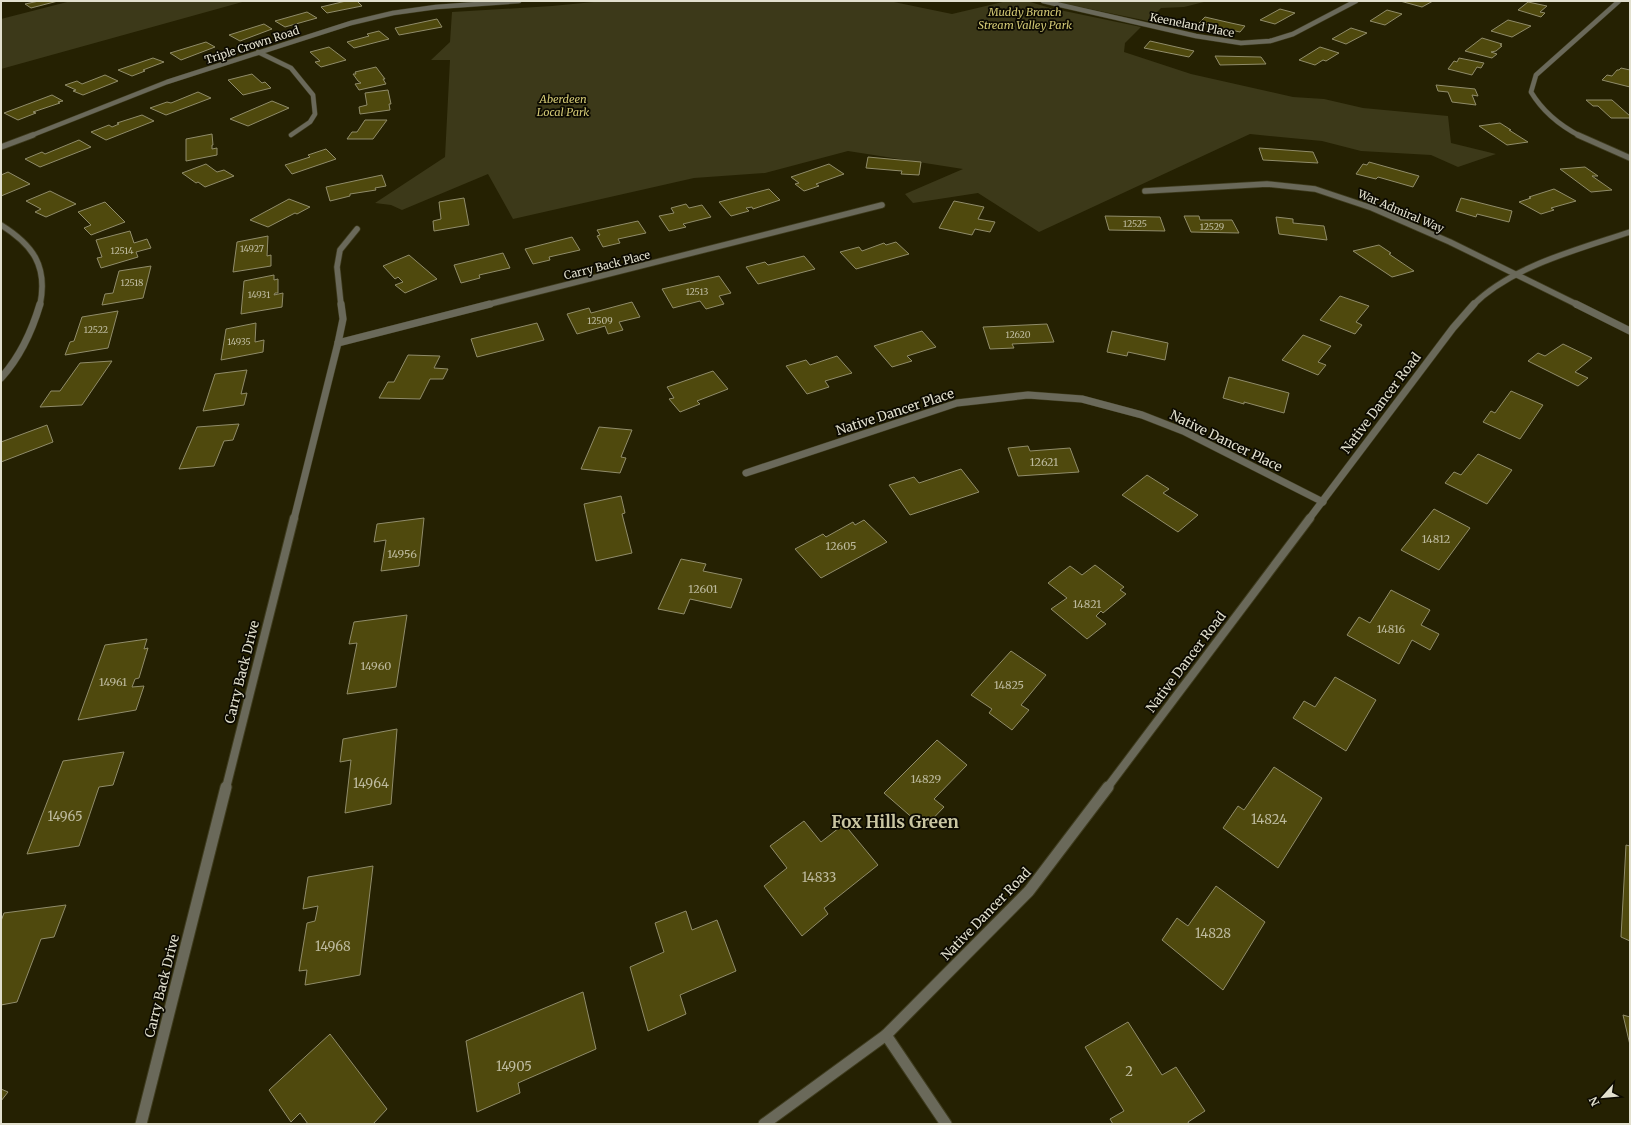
<svg xmlns="http://www.w3.org/2000/svg" width="1631" height="1125" viewBox="0 0 1631 1125" font-family="Merriweather,serif">
<rect width="100%" height="100%" fill="#252102"/>
<g fill="#3c3919">
<polygon points="71,1 246,1 1,69 1,19"/>
<polygon points="604,1 889,1 952,14 1007,1 1027,1 1050,8 1141,27 1125,43 1124,52 1191,74 1293,97 1324,99 1363,108 1448,116 1451,143 1496,154 1458,167 1431,155 1361,151 1322,141 1250,134 1039,232 978,193 913,203 905,194 963,169 848,151 765,173 694,178 513,219 488,174 402,210 391,205 375,203 445,157 450,60 431,60 450,42 452,12 552,6"/>
<polygon points="1051,1 1208,1 1184,7 1161,8 1148,21"/>
</g>
<g fill="#4f490d" stroke="#908c6a">
<polygon points="39,1 58,1 31,8 25,4"/>
<polygon points="346,1 357,1 362,6 327,13 321,7"/>
<polygon points="1400,1 1433,1 1422,7"/>
<polygon points="1528,2 1547,6 1540,12 1545,13 1541,17 1518,10"/>
<polygon points="1280,9 1295,13 1275,24 1260,20"/>
<polygon points="1387,10 1402,14 1385,25 1370,21"/>
<polygon points="307,12 317,18 285,27 275,21"/>
<polygon points="1205,17 1231,23 1245,26 1240,32 1199,23"/>
<polygon points="437,19 442,27 399,35 395,28"/>
<polygon points="1508,20 1531,26 1512,37 1491,31"/>
<polygon points="264,24 272,29 240,41 229,35"/>
<polygon points="1351,28 1367,33 1346,44 1332,39"/>
<polygon points="379,31 389,39 354,48 347,42 369,36 367,34"/>
<polygon points="1482,38 1502,44 1500,45 1502,46 1496,51 1491,52 1497,54 1492,58 1465,51"/>
<polygon points="1150,41 1194,51 1189,57 1144,48"/>
<polygon points="206,42 215,47 181,60 170,53"/>
<polygon points="329,47 346,60 321,67 315,62 320,61 310,52"/>
<polygon points="1320,47 1339,53 1326,61 1323,60 1315,65 1299,60"/>
<polygon points="1215,56 1261,57 1266,64 1220,65"/>
<polygon points="153,58 164,62 143,70 145,71 132,76 118,70"/>
<polygon points="1459,58 1484,63 1481,68 1477,67 1472,75 1448,69 1454,61 1457,62"/>
<polygon points="376,67 385,79 383,79 386,84 359,90 355,84 361,83 358,81 353,74 356,74 355,72"/>
<polygon points="1621,68 1630,70 1630,87 1602,80 1607,75 1612,76 1617,70 1619,70"/>
<polygon points="252,74 262,83 265,82 271,88 243,95 228,80"/>
<polygon points="105,75 118,81 83,95 73,91 76,90 65,85 77,81 82,84"/>
<polygon points="1436,85 1475,89 1478,96 1472,95 1476,105 1452,102 1448,92 1438,91"/>
<polygon points="388,90 391,104 389,104 390,110 360,114 359,107 367,105 365,93"/>
<polygon points="198,92 211,98 166,115 150,108 167,102 171,103"/>
<polygon points="52,95 63,101 58,102 60,103 33,112 36,113 18,120 4,113"/>
<polygon points="1586,100 1612,100 1630,116 1630,118 1611,118 1598,106 1593,106"/>
<polygon points="272,101 289,108 248,126 230,119"/>
<polygon points="142,115 154,121 106,140 91,132 109,125 112,127 119,124 117,123"/>
<polygon points="365,120 387,120 373,139 347,139 352,132 357,132"/>
<polygon points="1500,123 1511,130 1509,130 1528,142 1507,145 1479,126"/>
<polygon points="212,134 213,145 212,145 212,149 217,148 217,155 186,161 186,139"/>
<polygon points="79,140 91,147 40,167 25,159 42,152 45,154"/>
<polygon points="1259,148 1313,152 1318,163 1263,160"/>
<polygon points="326,149 336,159 292,174 285,165 310,157 308,155"/>
<polygon points="868,157 921,162 919,175 901,174 902,171 866,168"/>
<polygon points="1369,162 1419,176 1413,187 1378,177 1376,179 1356,174 1363,164 1367,165"/>
<polygon points="206,164 217,172 224,170 234,176 205,187 198,182 196,183 182,173"/>
<polygon points="829,164 844,174 816,184 819,186 804,191 795,184 799,183 791,177"/>
<polygon points="1585,167 1598,176 1592,176 1612,190 1591,192 1560,169"/>
<polygon points="8,172 30,184 1,196 1,175"/>
<polygon points="382,175 386,186 375,188 376,190 350,194 350,196 330,201 326,187"/>
<polygon points="769,189 780,200 753,209 752,207 746,208 749,211 731,216 719,202"/>
<polygon points="1554,189 1576,201 1551,208 1554,210 1541,214 1519,202 1531,198 1529,197"/>
<polygon points="50,191 76,204 46,217 35,212 41,209 26,201"/>
<polygon points="464,198 469,225 434,231 433,221 441,219 439,202"/>
<polygon points="1461,198 1512,211 1509,222 1477,214 1476,217 1456,211"/>
<polygon points="289,199 310,207 297,214 295,213 268,227 250,220"/>
<polygon points="954,201 984,207 978,219 995,222 990,232 975,229 972,235 939,228"/>
<polygon points="105,202 125,222 91,235 84,228 91,225 78,212"/>
<polygon points="686,204 689,208 702,205 711,217 683,224 686,227 669,231 659,216 674,213 671,208"/>
<polygon points="1105,216 1160,217 1165,231 1109,230"/>
<polygon points="1184,216 1199,216 1200,220 1232,220 1239,233 1191,232"/>
<polygon points="1276,217 1293,219 1293,223 1324,226 1327,240 1279,234"/>
<polygon points="638,221 646,233 618,239 620,243 603,247 597,236 600,235 597,230"/>
<polygon points="130,231 134,243 147,239 151,248 136,252 138,257 101,268 97,258 102,257 96,240"/>
<polygon points="268,236 267,256 271,255 271,266 233,272 237,242"/>
<polygon points="572,237 580,250 549,257 550,260 533,264 525,249"/>
<polygon points="896,242 909,254 856,269 840,252 859,247 862,251 884,243 886,245"/>
<polygon points="1379,245 1391,253 1389,254 1414,271 1392,277 1353,251"/>
<polygon points="503,253 510,268 479,275 480,278 461,283 454,265"/>
<polygon points="409,255 437,279 405,293 395,285 403,282 398,277 395,279 383,266"/>
<polygon points="804,256 815,269 758,284 746,267 765,262 768,265"/>
<polygon points="151,266 143,298 102,305 105,294 113,293 119,271"/>
<polygon points="274,275 274,280 278,279 278,293 275,293 274,295 283,293 282,307 241,314 244,281"/>
<polygon points="719,276 731,293 719,296 724,304 706,309 700,301 673,308 662,289"/>
<polygon points="1340,296 1369,306 1356,322 1362,325 1355,334 1320,320"/>
<polygon points="632,302 640,317 619,322 623,330 608,334 605,326 577,334 567,314 589,308 591,313"/>
<polygon points="118,311 108,348 65,355 70,342 74,341 82,317"/>
<polygon points="256,323 255,342 264,340 263,352 221,360 226,329"/>
<polygon points="537,323 544,340 477,357 471,339"/>
<polygon points="1047,324 1054,342 1012,344 1014,348 990,349 983,327"/>
<polygon points="922,331 936,347 907,356 912,361 892,367 874,346"/>
<polygon points="1112,331 1168,343 1165,360 1128,352 1127,356 1107,352"/>
<polygon points="1303,335 1331,346 1318,362 1326,365 1318,375 1282,360"/>
<polygon points="1563,344 1592,358 1575,372 1588,378 1578,386 1528,361 1538,353 1545,356"/>
<polygon points="408,355 440,356 434,368 448,369 443,379 430,379 420,399 379,398 388,382 394,382"/>
<polygon points="837,356 852,373 825,381 829,387 807,394 786,366 806,360 810,365"/>
<polygon points="112,361 82,405 40,407 51,391 60,391 80,363"/>
<polygon points="247,370 241,394 247,393 244,405 203,411 215,374"/>
<polygon points="713,371 728,389 697,401 700,404 680,412 669,399 674,398 667,387"/>
<polygon points="1229,377 1289,393 1284,413 1244,402 1244,404 1223,398"/>
<polygon points="1511,391 1543,405 1520,439 1483,422 1491,411 1495,413"/>
<polygon points="239,424 233,440 224,441 214,466 179,469 197,427"/>
<polygon points="47,425 53,442 1,462 1,442"/>
<polygon points="599,427 632,430 621,457 626,458 620,473 581,469"/>
<polygon points="1028,446 1030,451 1070,448 1079,472 1018,476 1008,448"/>
<polygon points="1478,454 1512,470 1487,504 1445,483 1454,472 1461,475"/>
<polygon points="961,469 979,492 910,515 889,485 914,477 919,483"/>
<polygon points="1147,475 1169,489 1163,493 1198,515 1178,532 1122,495"/>
<polygon points="621,496 625,513 622,514 632,553 596,561 584,504"/>
<polygon points="1434,509 1470,528 1439,570 1401,550"/>
<polygon points="424,518 419,566 381,571 386,540 374,542 377,524"/>
<polygon points="864,520 887,542 821,578 795,549 823,534 826,537 853,522 855,525"/>
<polygon points="681,559 706,564 703,571 742,579 731,608 690,599 684,614 658,609"/>
<polygon points="1095,565 1124,587 1120,590 1126,594 1103,613 1101,611 1096,616 1106,624 1087,639 1051,609 1067,598 1048,583 1070,566 1082,575"/>
<polygon points="1391,590 1430,610 1421,625 1439,634 1430,650 1412,640 1399,664 1347,635 1359,617 1370,623"/>
<polygon points="407,615 396,687 347,694 357,643 349,644 354,622"/>
<polygon points="147,639 144,649 148,648 139,678 135,679 132,687 144,686 136,710 78,720 105,645"/>
<polygon points="1011,651 1046,675 1021,705 1029,710 1012,730 989,713 992,709 971,695"/>
<polygon points="1335,677 1376,700 1346,751 1293,718 1304,701 1315,707"/>
<polygon points="397,729 391,804 345,813 351,760 340,762 343,739"/>
<polygon points="937,740 967,765 934,799 944,807 924,828 884,793"/>
<polygon points="124,752 113,785 99,787 79,846 27,854 63,761"/>
<polygon points="1274,767 1322,798 1278,868 1223,828 1238,806 1244,810"/>
<polygon points="804,821 821,842 844,824 878,865 824,908 828,914 802,936 764,886 787,868 770,846"/>
<polygon points="1626,845 1630,846 1630,941 1621,937"/>
<polygon points="373,866 360,975 305,985 307,970 299,971 307,923 315,921 318,906 303,909 308,877"/>
<polygon points="1216,886 1265,922 1223,990 1162,940 1177,918 1188,926"/>
<polygon points="66,905 54,937 41,939 17,1002 1,1005 1,921 4,913"/>
<polygon points="686,911 692,930 717,920 736,971 680,995 686,1014 648,1031 630,967 664,952 655,923"/>
<polygon points="583,992 596,1049 518,1083 520,1093 477,1112 466,1041"/>
<polygon points="1623,1015 1630,1017 1630,1045"/>
<polygon points="1128,1022 1162,1075 1176,1067 1205,1111 1188,1122 1189,1124 1113,1124 1110,1119 1124,1111 1085,1047"/>
<polygon points="330,1034 387,1109 373,1124 308,1124 300,1113 291,1122 269,1090"/>
<polygon points="1,1089 8,1092 1,1101"/>
</g>
<g fill="none" stroke-linecap="round" stroke-linejoin="round">
<g stroke="#3f3c1f" stroke-width="5.5">
<g id="street-far4">
<polyline points="1043,1 1196,36 1241,43 1270,41 1293,34 1356,1"/>
<polyline points="258,52 291,68 313,95 315,114 310,122 291,135"/>
<polyline points="30,136 167,82 351,23 393,13 436,7 519,1"/>
<path d="M1580,136C1559,125 1543,112 1531,92L1536,75L1619,1"/>
</g>
</g>
<g stroke="#3f3c1f" stroke-width="7">
<g id="street-far3">
<polyline points="1578,135 1630,158"/>
<polyline points="1,147 33,135"/>
<polyline points="1145,191 1267,184 1315,189 1372,208 1450,242 1578,305"/>
<path d="M1,225C33,245 48,266 40,305"/>
<polyline points="341,305 337,267 340,250 357,229"/>
<polyline points="486,305 882,205"/>
<path d="M1473,305C1512,266 1579,249 1630,232"/>
</g>
</g>
<g stroke="#3f3c1f" stroke-width="8">
<g id="street-far2">
<polyline points="1576,304 1630,331"/>
<polyline points="338,343 490,304"/>
<path d="M1,378C20,357 32,331 40,304"/>
<polyline points="746,473 957,403 1028,395 1082,399 1142,415 1183,431 1323,502"/>
<polyline points="294,519 338,343 343,319 341,304"/>
<polyline points="1309,519 1453,328 1474,304"/>
</g>
</g>
<g stroke="#3f3c1f" stroke-width="10">
<g id="street-far1">
<polyline points="226,788 294,518"/>
<polyline points="1107,788 1310,518"/>
</g>
</g>
<g stroke="#3f3c1f" stroke-width="13">
<g id="street">
<polyline points="886,1035 946,1124"/>
<polyline points="141,1124 226,787"/>
<polyline points="764,1124 886,1035 1029,891 1108,787"/>
</g>
</g>
<use href="#street-far4" stroke="#6a695a" stroke-width="4.5"/>
<use href="#street-far3" stroke="#6a695a" stroke-width="5.5"/>
<use href="#street-far2" stroke="#6a695a" stroke-width="7"/>
<use href="#street-far1" stroke="#6a695a" stroke-width="8"/>
<use href="#street" stroke="#6a695a" stroke-width="11"/>
</g>
<g text-anchor="middle" dominant-baseline="central" stroke-width="3.5" stroke-linejoin="round" paint-order="stroke">
<g font-size="9" fill="#bdba9e">
<text x="1135" y="223">12525</text>
<text x="1212" y="226">12529</text>
<text x="252" y="248">14927</text>
<text x="122" y="250">12514</text>
<text x="132" y="282">12518</text>
<text x="697" y="291">12513</text>
<text x="259" y="294">14931</text>
<text x="600" y="320">12509</text>
<text x="96" y="329">12522</text>
<text x="1018" y="334">12620</text>
<text x="239" y="341">14935</text>
</g>
<g font-size="11" font-style="italic" fill="#d3c975" stroke="#0c0a01">
<text x="1025" y="12">Muddy Branch<tspan x="1025" dy="13">Stream Valley Park</tspan></text>
<text x="563" y="99">Aberdeen<tspan x="563" dy="13">Local Park</tspan></text>
</g>
<g font-size="11" fill="#e2e0ce" stroke="#0c0a01">
<text transform="translate(1192 25) rotate(11)">Keeneland Place</text>
<text transform="translate(252 45) rotate(-18)">Triple Crown Road</text>
<text transform="translate(1401 211) rotate(23)">War Admiral Way</text>
<text transform="translate(607 265) rotate(-14)">Carry Back Place</text>
</g>
<g font-size="11" fill="#bdba9e">
<text x="1044" y="462">12621</text>
<text x="1436" y="539">14812</text>
<text x="841" y="546">12605</text>
<text x="402" y="554">14956</text>
<text x="703" y="589">12601</text>
<text x="1087" y="604">14821</text>
<text x="1391" y="629">14816</text>
<text x="376" y="666">14960</text>
<text x="113" y="682">14961</text>
<text x="1009" y="685">14825</text>
<text x="926" y="779">14829</text>
</g>
<g font-size="13" fill="#e2e0ce" stroke="#0c0a01">
<text transform="translate(1381 403) rotate(-53)">Native Dancer Road</text>
<text transform="translate(895 412) rotate(-18)">Native Dancer Place</text>
<text transform="translate(1226 441) rotate(26)">Native Dancer Place</text>
<text transform="translate(1186 662) rotate(-53)">Native Dancer Road</text>
<text transform="translate(242 672) rotate(-76)">Carry Back Drive</text>
<text transform="translate(986 914) rotate(-46)">Native Dancer Road</text>
<text transform="translate(162 986) rotate(-76)">Carry Back Drive</text>
</g>
<g font-size="13" fill="#bdba9e">
<text x="371" y="783">14964</text>
<text x="65" y="816">14965</text>
<text x="1269" y="819">14824</text>
<text x="819" y="877">14833</text>
<text x="1213" y="933">14828</text>
<text x="333" y="946">14968</text>
<text x="514" y="1066">14905</text>
<text x="1129" y="1071">2</text>
</g>
<g font-size="17" font-weight="bold" fill="#c9c5a1" stroke="#0c0a01">
<text x="895" y="822">Fox Hills Green</text>
</g>
</g>
<rect width="1631" height="1125" fill="none" stroke="#e2e0ce" stroke-width="4"/>
<g transform="translate(1603 1097) rotate(243)" stroke="#0c0a01" stroke-width="3" paint-order="stroke">
<path d="M0-3L7 15L0 10L-7 15Z" fill="#e2e0ce"/>
<text y="-6" font-size="11" font-weight="bold" text-anchor="middle" fill="#e2e0ce">N</text>
</g>
</svg>
